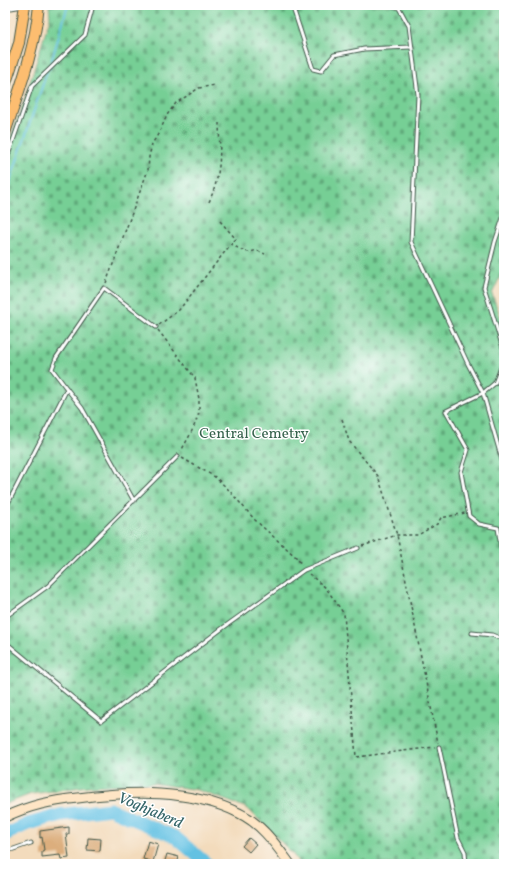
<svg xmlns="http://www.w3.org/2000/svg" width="509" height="869" viewBox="0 0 509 869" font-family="Vollkorn,serif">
<defs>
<pattern id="cemetery-stones" width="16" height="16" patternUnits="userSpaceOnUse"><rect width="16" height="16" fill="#76cf95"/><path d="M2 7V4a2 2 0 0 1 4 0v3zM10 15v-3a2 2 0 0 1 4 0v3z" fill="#60a97a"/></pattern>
</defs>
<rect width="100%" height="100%" fill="#fff"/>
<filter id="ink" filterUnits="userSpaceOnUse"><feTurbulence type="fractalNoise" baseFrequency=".025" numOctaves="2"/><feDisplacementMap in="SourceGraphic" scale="8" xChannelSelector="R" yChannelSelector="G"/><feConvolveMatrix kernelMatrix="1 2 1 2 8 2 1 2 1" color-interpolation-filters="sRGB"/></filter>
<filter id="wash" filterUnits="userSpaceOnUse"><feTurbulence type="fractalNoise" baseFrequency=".012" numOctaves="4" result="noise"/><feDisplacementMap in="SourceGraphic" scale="16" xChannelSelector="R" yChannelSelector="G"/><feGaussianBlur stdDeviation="0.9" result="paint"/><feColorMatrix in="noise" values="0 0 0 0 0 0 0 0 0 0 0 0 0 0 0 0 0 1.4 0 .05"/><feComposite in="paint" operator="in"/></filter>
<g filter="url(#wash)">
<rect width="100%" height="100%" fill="#f3dbbc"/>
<polygon fill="url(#cemetery-stones)" stroke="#4a8664" points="49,5 504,5 504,268 492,294 504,327 504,864 300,864 292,853 247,808 198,790 153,783 88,786 31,794 5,804 5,153 23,105 50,18"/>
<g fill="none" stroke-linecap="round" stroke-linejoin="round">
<g stroke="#64c1e2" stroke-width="2">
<polyline points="49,69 68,5"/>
<polyline points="5,196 47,72"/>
</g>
<polyline stroke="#64c1e2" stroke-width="13" points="5,835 28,824 60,815 110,809 175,837 207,864"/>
</g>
<g id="blocks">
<g fill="#dcae7d">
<polygon points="69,827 69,834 66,834 69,858 61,859 60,855 42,857 42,851 44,850 42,837 40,838 40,831"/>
<polygon points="88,838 101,839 100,851 87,850"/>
<polygon points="249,838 256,844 249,852 242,846"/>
<polygon points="148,841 158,844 153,862 143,859"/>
<polygon points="167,854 179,857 177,864 164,864"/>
</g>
</g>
</g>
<g filter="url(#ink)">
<use href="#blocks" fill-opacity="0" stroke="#3f5548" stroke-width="1"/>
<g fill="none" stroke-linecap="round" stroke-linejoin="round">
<g stroke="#3f5548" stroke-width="5">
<g id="service">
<polyline points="292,5 313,69 321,71 334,55 364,49 411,47"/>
<polyline points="390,5 399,8 409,26 418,95 411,242 468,364 483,393 504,467"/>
<polyline points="5,9 23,6"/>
<polyline points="5,164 32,86 85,35 93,5"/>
<polyline points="504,215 495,242 484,287 504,351"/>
<polyline points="504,360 495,383 483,393 446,411 468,450 461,472 469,516 479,524 498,528 501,547 504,560"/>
<polyline points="67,389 82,408 134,501"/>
<polyline points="5,509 67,389 52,369 56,358 104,288 156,327"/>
<polyline points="5,617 48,586 178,456"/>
<polyline points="472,633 492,635 504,640"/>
<polyline points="5,642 101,721 220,630 304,570 358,548"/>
<polyline points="439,747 458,838 465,852 466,864"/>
<polyline points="5,852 31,843"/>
</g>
</g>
<g stroke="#3f5548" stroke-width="11">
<path id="secondary" d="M5,817C30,805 51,801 78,798C131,791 190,789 239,813C262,824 276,845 290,864"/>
</g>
<g stroke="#3f5548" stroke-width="12">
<g id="primary">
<polyline points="5,86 19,43 25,5"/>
<path d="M5,133C19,91 35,49 39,5"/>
</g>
</g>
<g stroke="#3f5548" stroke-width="1.5" stroke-dasharray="3 3" stroke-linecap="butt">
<path d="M209,202C222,173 220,154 219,123"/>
<polyline points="220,221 236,239 231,244"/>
<polyline points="106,283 148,170 149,157 152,144 160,131 167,115 176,103 199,88 215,85"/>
<path d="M159,325L179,310L231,244C240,249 247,255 256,250L265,254"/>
<polyline points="158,330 195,378 199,399 199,413 195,424 190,435 181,451"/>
<polyline points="342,419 349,441 378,476 397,535 438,743"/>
<polyline points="182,458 215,477 227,488 255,520 296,557 302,565"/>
<polyline points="362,546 397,535 418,535 437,524 441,518 465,513"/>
<polyline points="309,574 326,588 344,614 356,757 435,747"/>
</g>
<use href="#service" stroke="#fff" stroke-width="3"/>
<use href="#secondary" stroke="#fee5c5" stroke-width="9"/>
<use href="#primary" stroke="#fcbd6f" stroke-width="10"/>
</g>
</g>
<g text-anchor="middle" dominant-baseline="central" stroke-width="3" stroke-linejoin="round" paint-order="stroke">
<g font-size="15" fill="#35624c" stroke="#fff">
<text x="254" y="434">Central Cemetry</text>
</g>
<g font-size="16" font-style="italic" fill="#346568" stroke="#fff">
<text transform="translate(150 811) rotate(23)">Voghjaberd</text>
</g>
</g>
<rect width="509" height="869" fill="none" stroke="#fff" stroke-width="20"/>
</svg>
